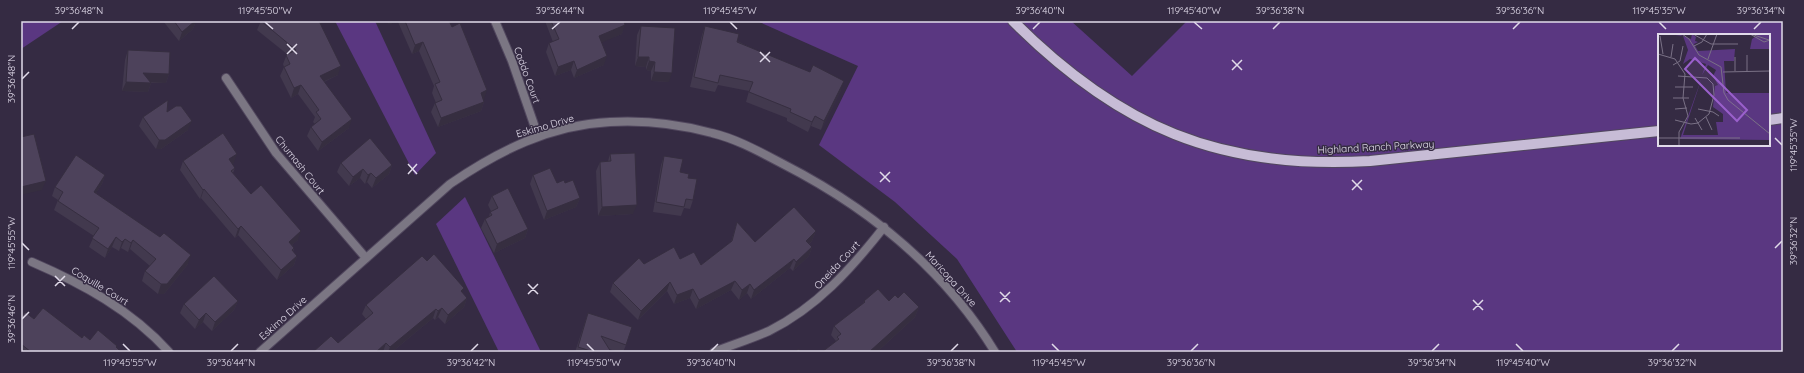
<svg xmlns="http://www.w3.org/2000/svg" width="1804" height="373" viewBox="0 0 1804 373" font-family="Quicksand,sans-serif">
<rect width="100%" height="100%" fill="#352b43"/>
<g fill="#5a3781" fill-rule="evenodd">
<polygon points="21,21 63,21 21,49"/>
<polygon points="335,21 375,21 436,153 415,175"/>
<path d="M757,21H1071L1132,76L1187,21H1783V352H1017L957,259L895,202L819,145L858,66ZM1659,35H1769V145H1659Z"/>
<polygon points="465,197 541,352 499,352 436,224"/>
</g>
<g fill="none" stroke-linecap="round" stroke-linejoin="round">
<g stroke="#51475e" stroke-width="10">
<g id="minor">
<polyline points="495,21 512,61 538,136"/>
<polyline points="226,78 276,153 366,258"/>
<path d="M32,262C83,284 131,310 169,352"/>
<path d="M260,352L450,184C498,151 550,125 610,122C645,120 679,124 712,133C737,139 760,152 783,164C869,208 944,269 995,352"/>
<path d="M714,352C732,345 751,339 769,331C817,307 851,269 884,227"/>
</g>
</g>
<g stroke="#51475e" stroke-width="12">
<g id="primary">
<path d="M1013,21C1119,127 1219,170 1370,161L1659,131"/>
<polyline points="1769,120 1783,118"/>
</g>
</g>
<use href="#minor" stroke="#7b7683" stroke-width="8"/>
<use href="#primary" stroke="#c7bcd6" stroke-width="10"/>
</g>
<g fill="#42394e">
<polygon points="163,21 196,21 193,29 179,41"/>
<polygon points="261,21 322,21 320,23 338,75 324,82 349,128 318,151 307,136 311,127 315,124 313,122 315,117 298,94 291,98 280,76 284,67 283,64 287,54 257,30"/>
<polygon points="388,21 449,21 484,100 484,102 481,111 438,127 431,112 435,103 436,103 432,93 434,86 419,51 412,54 398,22 388,24"/>
<polygon points="545,21 624,21 622,34 601,42 604,65 574,78 571,70 555,76 546,52 549,43 553,42"/>
<polygon points="641,26 669,82 651,81 651,71 646,70 646,67 635,66 637,35"/>
<polygon points="705,26 841,90 821,130 811,126 808,132 787,121 787,118 746,102 749,91 718,85 715,92 690,87 702,35"/>
<polygon points="128,50 169,74 166,83 151,83 148,92 122,91 125,60"/>
<polygon points="167,112 188,130 161,149 156,149 139,126 143,117"/>
<polygon points="610,154 633,214 598,216 596,171 600,162 608,161"/>
<polygon points="664,156 680,172 688,178 693,200 690,209 684,208 681,216 653,212 661,165"/>
<polygon points="183,161 234,163 232,164 235,168 233,173 251,194 298,240 292,245 294,248 293,252 297,256 294,265 277,280 238,235 235,238 201,198 200,199 180,170"/>
<polygon points="341,163 392,165 389,174 372,188 367,182 365,184 360,178 349,186 337,172"/>
<polygon points="105,175 102,184 96,193 188,264 164,294 158,294 142,281 145,271 150,266 130,249 128,252 121,248 119,251 112,247 105,258 89,247 94,236 54,210 58,200 52,196 55,187"/>
<polygon points="533,175 557,183 565,183 580,198 576,207 544,220 530,184"/>
<polygon points="492,196 528,229 525,238 494,253 481,228 485,219 489,217 490,212 491,211 488,205"/>
<polygon points="737,222 755,242 816,231 812,241 809,244 812,247 809,256 793,271 790,268 751,299 747,293 739,300 731,290 696,309 690,298 674,304 667,291 638,320 610,292 613,283 644,264 680,259 701,265 731,242"/>
<polygon points="427,261 462,293 467,298 464,307 445,324 438,317 435,320 433,318 392,352 313,352 338,343 366,319 362,314 366,305"/>
<polygon points="898,298 919,307 915,317 877,352 822,352 835,342 836,341 831,335 834,326 863,304 864,301 889,301"/>
<polygon points="238,301 234,310 212,331 203,322 195,329 180,313 184,304"/>
<polygon points="588,313 626,345 623,352 618,352 609,349 611,352 575,352"/>
<polygon points="21,318 34,319 82,338 117,346 116,348 121,352 21,352"/>
</g>
<g fill="#362e40">
<polygon points="195,21 196,21 193,29 179,41 182,32"/>
<polygon points="389,21 398,21 398,22 388,24"/>
<polygon points="625,25 622,34 596,45 599,36"/>
<polygon points="423,42 419,51 412,54 415,45"/>
<polygon points="607,56 604,65 574,78 577,70"/>
<polygon points="638,57 649,57 646,67 635,66"/>
<polygon points="574,61 571,70 555,76 558,67"/>
<polygon points="649,61 655,62 651,71 646,70"/>
<polygon points="341,66 338,75 316,85 320,76"/>
<polygon points="654,72 672,73 669,82 651,81"/>
<polygon points="143,73 169,74 166,83 140,82"/>
<polygon points="844,81 841,90 821,130 824,121"/>
<polygon points="126,82 151,83 148,92 122,91"/>
<polygon points="301,85 298,94 291,98 294,88"/>
<polygon points="487,90 484,100 477,102 481,93"/>
<polygon points="484,102 481,111 438,127 441,118"/>
<polygon points="815,116 811,126 808,132 812,122"/>
<polygon points="352,119 349,128 318,151 322,142"/>
<polygon points="192,121 188,130 161,149 156,149 159,140"/>
<polygon points="237,154 234,163 226,168 229,159"/>
<polygon points="392,165 389,174 372,188 376,178"/>
<polygon points="363,169 360,178 349,186 353,177"/>
<polygon points="371,173 367,182 365,184 368,175"/>
<polygon points="105,175 102,184 91,201 94,192"/>
<polygon points="46,181 42,190 21,195 21,187"/>
<polygon points="204,189 201,198 200,199 203,190"/>
<polygon points="580,198 576,207 544,220 547,211"/>
<polygon points="637,205 633,214 598,216 602,207"/>
<polygon points="241,226 238,235 235,238 238,229"/>
<polygon points="528,229 525,238 494,253 497,244"/>
<polygon points="301,231 298,240 285,251 289,242"/>
<polygon points="816,231 812,241 802,250 806,241"/>
<polygon points="116,237 112,247 105,258 108,249"/>
<polygon points="125,239 121,248 119,251 122,242"/>
<polygon points="133,240 130,249 128,252 131,243"/>
<polygon points="812,247 809,256 793,271 796,262"/>
<polygon points="191,255 188,264 164,294 158,294 161,284"/>
<polygon points="297,256 294,265 277,280 281,270"/>
<polygon points="794,259 790,268 751,299 754,290"/>
<polygon points="735,281 731,290 696,309 699,300"/>
<polygon points="670,282 667,291 638,320 641,311"/>
<polygon points="750,284 747,293 739,300 742,290"/>
<polygon points="464,288 461,297 461,291"/>
<polygon points="693,289 690,298 674,304 677,295"/>
<polygon points="467,298 464,307 445,324 448,315"/>
<polygon points="238,301 234,310 212,331 215,322"/>
<polygon points="919,307 915,317 877,352 869,352"/>
<polygon points="442,308 438,317 435,320 438,311"/>
<polygon points="436,309 433,318 392,352 388,352 390,347"/>
<polygon points="206,313 203,322 195,329 199,320"/>
<polygon points="386,343 383,352 376,352"/>
</g>
<g fill="#4d425b" stroke="#362e40">
<polygon points="174,21 195,21 182,32"/>
<polygon points="261,21 319,21 341,66 320,76 352,119 322,142 311,127 321,119 316,112 319,110 301,85 294,88 284,67 290,64 286,55 296,50"/>
<polygon points="405,21 449,21 452,27 460,23 487,90 481,93 484,102 441,118 435,103 442,100 435,84 440,82 423,42 415,45"/>
<polygon points="551,21 624,21 625,25 599,36 607,56 577,70 574,61 558,67 549,43 559,39"/>
<polygon points="641,26 675,28 672,73 654,72 655,62 649,61 649,57 638,57"/>
<polygon points="705,26 739,34 737,42 810,72 813,65 844,81 824,121 815,116 812,122 790,112 791,109 749,92 753,82 720,75 718,83 694,77"/>
<polygon points="128,50 170,52 169,74 143,73 151,83 126,82"/>
<polygon points="168,100 167,112 176,106 181,106 192,121 165,140 159,140 143,117"/>
<polygon points="223,133 237,154 229,159 235,168 231,171 251,194 261,185 301,231 289,242 294,248 292,250 297,256 281,270 241,226 238,229 204,189 203,190 183,161"/>
<polygon points="34,134 46,181 21,187 21,137"/>
<polygon points="370,138 392,165 376,178 371,173 368,175 363,169 353,177 341,163"/>
<polygon points="635,153 637,205 602,207 600,162 611,161 610,154"/>
<polygon points="76,155 105,175 94,192 160,237 164,233 191,255 167,284 161,284 145,271 156,259 133,240 131,243 125,239 122,242 116,237 108,249 92,238 99,228 58,201 63,192 55,187"/>
<polygon points="664,156 683,159 680,172 689,174 688,178 697,179 693,200 686,199 684,207 656,202"/>
<polygon points="550,168 557,183 564,180 565,183 573,180 580,198 547,211 533,175"/>
<polygon points="508,188 528,229 497,244 485,219 492,215 490,212 498,208 492,196"/>
<polygon points="794,207 816,231 806,241 812,247 796,262 794,259 754,290 750,284 742,290 735,281 699,300 693,289 677,295 670,282 641,311 613,283 639,258 644,264 674,247 680,259 694,252 701,265 732,241 737,222 755,242"/>
<polygon points="434,254 464,288 461,291 467,298 448,315 442,308 438,311 436,309 390,347 386,343 376,352 313,352 331,336 338,343 373,313 366,305 422,256 427,261"/>
<polygon points="214,276 238,301 215,322 206,313 199,320 184,304"/>
<polygon points="878,289 889,301 895,295 898,298 904,292 919,307 869,352 822,352 839,339 837,337 841,334 834,326 865,302 864,301"/>
<polygon points="43,308 82,338 84,335 90,340 98,330 117,346 116,347 121,352 41,352 39,351 38,352 31,352 21,344 21,318 25,312 34,319"/>
<polygon points="588,313 632,327 626,345 601,336 611,352 594,352 578,347"/>
<polygon points="799,349 801,352 794,352"/>
</g>
<path fill="none" stroke="#e1dbea" stroke-width="1.5" d="M265,22L273,29M730,22L737,29M1194,22L1202,29M1659,22L1666,29M72,29L79,22M552,29L560,22M1033,29L1040,22M1273,29L1280,22M1513,29L1520,22M1754,29L1761,22M287,44L297,54M760,52L770,62M287,54L297,44M1232,60L1242,70M760,62L770,52M1232,70L1242,60M22,79L29,72M1775,138L1782,145M408,164L417,174M880,172L890,182M408,174L417,164M1352,180L1362,190M880,182L890,172M1352,190L1362,180M22,243L29,250M1775,248L1782,241M55,276L65,286M528,284L538,294M55,286L65,276M1000,292L1010,302M528,294L538,284M1473,300L1483,310M1000,302L1010,292M1473,310L1483,300M22,319L29,312M123,344L130,351M587,344L594,351M1052,344L1059,351M1516,344L1523,351M231,351L238,344M471,351L478,344M711,351L718,344M951,351L958,344M1191,351L1198,344M1432,351L1439,344M1672,351L1679,344"/>
<g text-anchor="middle" dominant-baseline="central" stroke-width="3" stroke-linejoin="round" paint-order="stroke">
<g font-size="10" fill="#e1dbea" stroke="#352b43">
<text transform="translate(527 75) rotate(70)">Caddo Court</text>
<text transform="translate(545 126) rotate(-16)">Eskimo Drive</text>
<text transform="translate(1376 147) rotate(-3)">Highland Ranch Parkway</text>
<text transform="translate(300 165) rotate(51)">Chumash Court</text>
<text transform="translate(837 265) rotate(-47)">Oneida Court</text>
<text transform="translate(951 279) rotate(48)">Maricopa Drive</text>
<text transform="translate(100 286) rotate(31)">Coquille Court</text>
<text transform="translate(283 318) rotate(-42)">Eskimo Drive</text>
</g>
</g>
<g transform="translate(1658 34)">
<rect width="112" height="112" fill="#352b43"/>
<path d="M10,0H20L33,5L34,0L38,3L37,7L40,8L36,10L40,17L77,15L76,27H66L68,59H112V106L22,105L44,43L25,101H60L58,88H65V80L55,73L57,52L60,51L55,42L58,36L50,31L44,41L48,30L32,25L25,30L30,16L25,2ZM101,0H112V15H92L94,5Z" fill="#5a3781"/>
<path fill="none" stroke="#7a7186" stroke-width="1" d="M24,0L31,5L41,21L63,33L66,59L70,66L112,100M35,0L53,10H80M57,0H77M81,0H92L106,8L112,6M93,0L111,6M2,2L5,20M36,12L44,8L49,0M0,20L17,25L27,40L25,64L30,82L21,98V112M13,23L15,10M50,25L59,0M15,31L22,27L25,12M77,37V23M89,37V21M65,38L112,37M17,53H35M15,64H31M17,75L29,74M40,75L55,78L61,82M48,83L54,96M37,84L44,96M17,86L33,90L40,89L51,80L56,61L55,50L49,44L20,42M0,104H82"/>
<path fill="#9a60cc" fill-opacity="0.15" stroke="#9a60cc" stroke-width="2" d="M37,24L89,76L79,87L27,35Z"/>
<rect width="112" height="112" fill="none" stroke="#e1dbea" stroke-width="2"/>
</g>
<rect width="1804" height="373" fill="none" stroke="#352b43" stroke-width="44"/>
<rect x="22" y="22" width="1760" height="329" fill="none" stroke="#e1dbea" stroke-width="1.5"/>
<g font-size="10" text-anchor="middle" fill="#e1dbea">
<text x="79" y="14">39°36'48"N</text>
<text x="265" y="14">119°45'50"W</text>
<text x="560" y="14">39°36'44"N</text>
<text x="730" y="14">119°45'45"W</text>
<text x="1040" y="14">39°36'40"N</text>
<text x="1194" y="14">119°45'40"W</text>
<text x="1280" y="14">39°36'38"N</text>
<text x="1520" y="14">39°36'36"N</text>
<text x="1659" y="14">119°45'35"W</text>
<text x="1761" y="14">39°36'34"N</text>
<text transform="translate(11 79) rotate(-90)" y="4">39°36'48"N</text>
<text transform="translate(1793 145) rotate(-90)" y="4">119°45'35"W</text>
<text transform="translate(1793 241) rotate(-90)" y="4">39°36'32"N</text>
<text transform="translate(11 243) rotate(-90)" y="4">119°45'55"W</text>
<text transform="translate(11 319) rotate(-90)" y="4">39°36'46"N</text>
<text x="130" y="366">119°45'55"W</text>
<text x="231" y="366">39°36'44"N</text>
<text x="471" y="366">39°36'42"N</text>
<text x="594" y="366">119°45'50"W</text>
<text x="711" y="366">39°36'40"N</text>
<text x="951" y="366">39°36'38"N</text>
<text x="1059" y="366">119°45'45"W</text>
<text x="1191" y="366">39°36'36"N</text>
<text x="1432" y="366">39°36'34"N</text>
<text x="1523" y="366">119°45'40"W</text>
<text x="1672" y="366">39°36'32"N</text>
</g>
</svg>
